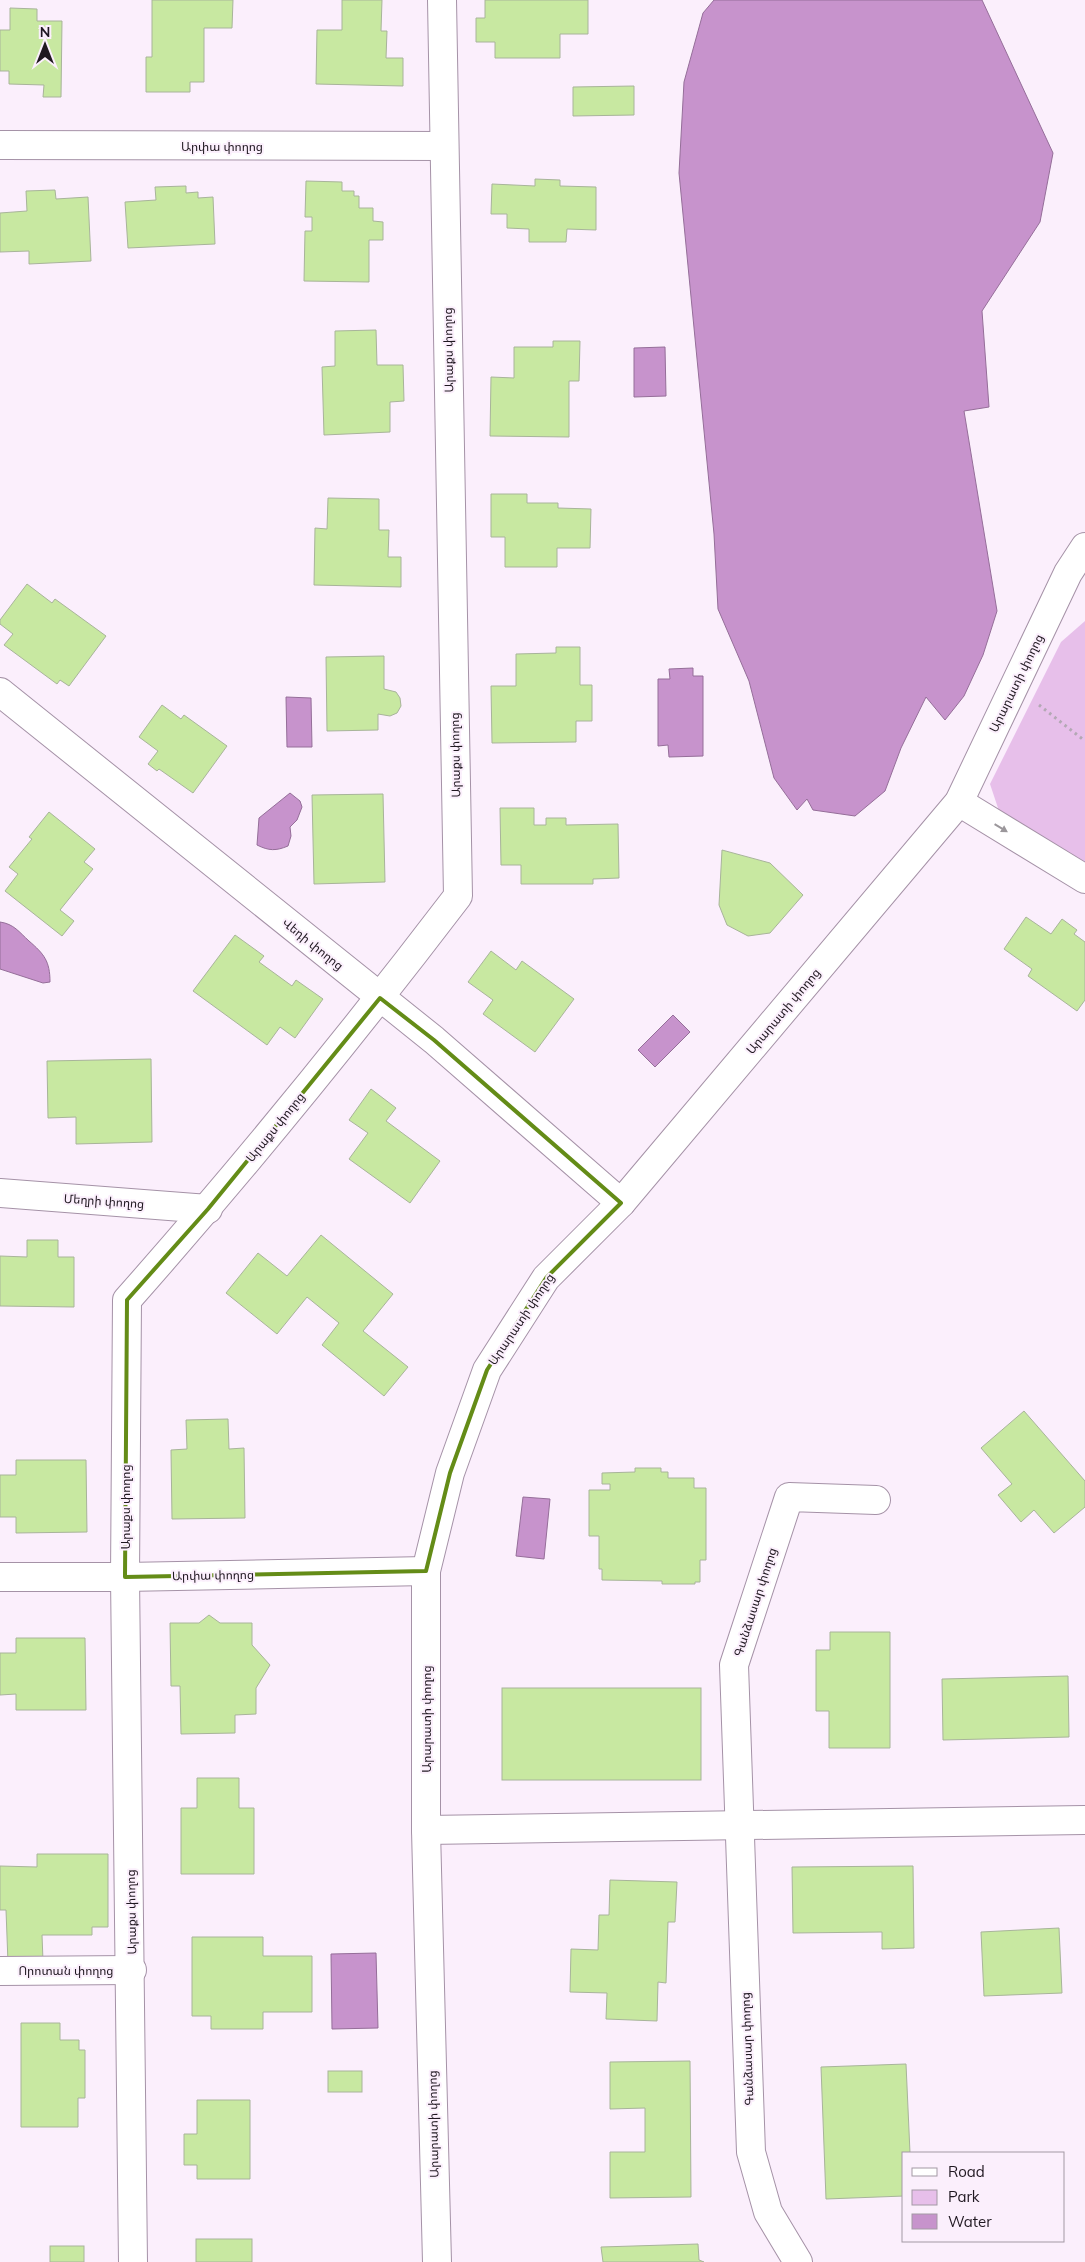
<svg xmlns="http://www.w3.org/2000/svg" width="1085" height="2262" viewBox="0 0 1085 2262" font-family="Mulish,'Noto Sans Armenian',sans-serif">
<rect width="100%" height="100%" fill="#fbeffc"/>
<polygon fill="#e7bfea" points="1085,621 1085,866 999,811 990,784 1061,642"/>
<g fill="#c793cc" stroke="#956e99">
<polygon points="714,0 982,0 1053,153 1040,222 982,311 989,407 964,411 997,611 983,655 964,696 945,720 926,697 901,748 885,791 855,816 813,810 807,799 797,810 774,778 749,681 718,609 714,534 679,173 684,82 703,13"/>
<polygon points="665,347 666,396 634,397 634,348"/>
<polygon points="693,668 693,676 703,676 703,756 669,757 668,745 658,746 658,679 670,679 669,669"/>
<polygon points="286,697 311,698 312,747 287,747"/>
<path d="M290,793L300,801L302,807L297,820L290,827L291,836L288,846C276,851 269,851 257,845L259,818Z"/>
<path d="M0,922C14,924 19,932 29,941C44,954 50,961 50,982L43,983L0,969Z"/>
<polygon points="673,1015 690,1032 655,1067 638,1050"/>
<polygon points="523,1497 550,1499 544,1559 516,1556"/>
<polygon points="376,1953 378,2028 332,2029 331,1954"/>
</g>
<g fill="#c8e8a1" stroke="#a8b49a">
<polygon points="152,0 233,0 232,28 204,28 204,82 190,82 190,92 146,92 146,57 152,57"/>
<polygon points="342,0 382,0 381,31 387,31 386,58 403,58 403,86 316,84 317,30 342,30"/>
<polygon points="485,0 588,0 588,34 560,34 560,58 495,58 495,42 476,42 476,18 485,18"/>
<polygon points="10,8 37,9 37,21 62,21 61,97 43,97 44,85 9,84 9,71 0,71 0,30 10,30"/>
<polygon points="634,86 634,115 573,116 573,87"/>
<polygon points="535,179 560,180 560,186 596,187 596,230 567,229 566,242 529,242 529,229 507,228 507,214 491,214 492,184 535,186"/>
<polygon points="306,181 342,182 342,191 354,191 354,196 359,196 359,208 373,208 373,221 383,222 383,240 369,240 369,282 304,281 305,231 312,231 312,217 305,217"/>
<polygon points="186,186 186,193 198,192 198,198 213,197 215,244 128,248 125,202 156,200 155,187"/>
<polygon points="55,190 56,199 88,197 91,261 29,264 29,251 0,252 0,213 27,211 26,191"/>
<polygon points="376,330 377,365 403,365 404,401 390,402 390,432 324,435 322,367 335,366 335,331"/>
<polygon points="553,341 580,341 579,381 569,381 569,437 490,436 491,377 514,378 514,347 553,347"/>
<polygon points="491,494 527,494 527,503 558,503 558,508 591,509 590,548 557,548 557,567 505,567 505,537 491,537"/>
<polygon points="328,498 379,499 379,530 389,530 388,557 401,557 401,587 314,585 315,528 327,529"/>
<polygon points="27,584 52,603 55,599 106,636 69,686 60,680 57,684 4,645 13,634 0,624 0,620"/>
<polygon points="556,647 580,647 580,685 592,685 592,721 576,721 576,742 492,743 491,686 516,686 516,654 556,653"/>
<polygon points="384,656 384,689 396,692 400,698 401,706 397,713 390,716 378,714 378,730 327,731 326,657"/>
<polygon points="162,705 181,719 184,715 227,746 193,793 159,769 157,771 148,764 158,751 139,737"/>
<polygon points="383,794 385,882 314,884 312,795"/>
<polygon points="500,808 534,808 534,825 546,825 546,818 566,818 566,825 618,824 619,878 593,879 593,884 521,884 521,865 501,865"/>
<polygon points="49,812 95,849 84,862 93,869 60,910 74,921 62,936 5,891 18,874 9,867 32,839 29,837"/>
<polygon points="722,850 770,863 803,895 770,933 748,936 727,925 719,905"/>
<polygon points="1026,917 1051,934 1062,919 1077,930 1074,934 1085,942 1085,1000 1077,1011 1028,976 1032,969 1004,949"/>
<polygon points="235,935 264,956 259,962 292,986 296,980 323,999 295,1038 280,1027 267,1045 193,991"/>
<polygon points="491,951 516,970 522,961 574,999 535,1052 483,1014 493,1000 468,982"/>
<polygon points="151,1059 152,1142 76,1144 76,1117 48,1118 47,1061"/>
<polygon points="371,1089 396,1108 386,1121 440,1161 410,1203 349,1159 368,1133 349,1120"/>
<polygon points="321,1235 393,1294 363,1331 408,1367 384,1396 322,1345 339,1323 307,1297 277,1334 226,1293 258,1253 287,1276"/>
<polygon points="27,1240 58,1240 58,1257 74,1257 74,1307 0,1306 0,1256 27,1257"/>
<polygon points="1024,1411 1085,1481 1085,1507 1054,1533 1034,1510 1021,1522 998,1495 1012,1484 981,1448"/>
<polygon points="228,1419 229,1449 244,1448 245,1518 172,1519 171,1450 187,1449 186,1420"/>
<polygon points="16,1460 86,1460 87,1532 16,1533 16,1517 0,1517 0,1475 16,1475"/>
<polygon points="635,1468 661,1468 661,1472 668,1472 668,1478 694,1478 694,1488 706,1488 706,1560 700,1560 700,1582 695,1582 695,1584 662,1584 662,1581 602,1580 602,1569 599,1569 599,1536 589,1536 589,1490 610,1490 610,1484 602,1484 602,1473 635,1472"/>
<polygon points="209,1615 220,1623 252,1623 252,1645 270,1665 256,1688 256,1714 235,1715 235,1733 181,1734 180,1686 171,1686 170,1623 199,1623"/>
<polygon points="830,1632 890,1632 890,1748 829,1748 829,1711 816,1711 816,1650 830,1650"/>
<polygon points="16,1638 85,1638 86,1710 16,1710 16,1694 0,1695 0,1653 16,1653"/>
<polygon points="1068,1676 1069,1737 943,1740 942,1679"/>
<rect x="502" y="1688" width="199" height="92"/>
<polygon points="197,1778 239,1778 239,1808 254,1808 254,1874 181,1874 181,1808 197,1808"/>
<polygon points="37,1854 108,1854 108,1927 92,1927 92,1935 42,1935 43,1961 8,1963 6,1910 0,1910 0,1866 37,1867"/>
<polygon points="913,1866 914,1948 882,1949 882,1932 793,1933 792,1867"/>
<polygon points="610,1880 677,1882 675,1922 668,1922 666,1983 658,1982 657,2021 606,2019 607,1993 570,1992 571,1949 598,1950 599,1915 609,1915"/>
<polygon points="1059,1928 1062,1993 984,1996 981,1932"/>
<polygon points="192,1937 263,1937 263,1956 312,1956 312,2012 263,2012 263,2029 211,2029 211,2016 192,2016"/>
<polygon points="21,2023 60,2023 60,2040 79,2040 79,2050 85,2050 85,2098 78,2098 78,2127 21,2127"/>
<polygon points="690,2061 691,2197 610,2198 610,2152 645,2152 645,2108 610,2109 610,2062"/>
<polygon points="906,2064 910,2153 904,2153 904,2196 826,2199 821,2067"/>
<rect x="328" y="2071" width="34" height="21"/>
<polygon points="197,2100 250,2100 250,2179 197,2179 197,2165 184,2165 184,2134 197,2134"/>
<rect x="196" y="2239" width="56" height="23"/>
<polygon points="698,2244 699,2260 704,2262 603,2262 601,2247"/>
<rect x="50" y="2246" width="34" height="16"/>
</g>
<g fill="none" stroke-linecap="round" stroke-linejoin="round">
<g stroke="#a592a7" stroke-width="30">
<g id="minor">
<polyline points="0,145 444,146"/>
<polyline points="0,692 434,1040 621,1203"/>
<polyline points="959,802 1085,879"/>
<polyline points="0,1193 208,1209"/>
<polyline points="0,1577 125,1577 426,1571"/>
<polyline points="426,1830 1085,1820"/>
<polyline points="0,1971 132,1970"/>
<path d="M133,2262L125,1577L127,1300C242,1170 352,1035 458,896L442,0"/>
<polyline points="437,2262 426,1830 426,1571 450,1473 487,1370 546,1278 621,1203 959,802 1068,573 1085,547"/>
<polyline points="798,2262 768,2212 751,2152 734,1665 789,1497 876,1500"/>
</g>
</g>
<polyline stroke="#b3a8b4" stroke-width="3" stroke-dasharray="2.5 4" stroke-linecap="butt" points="1039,705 1085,741"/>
<use href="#minor" stroke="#fff" stroke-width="28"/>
</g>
<defs><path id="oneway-solid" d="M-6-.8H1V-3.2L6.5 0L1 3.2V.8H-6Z" transform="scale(1.25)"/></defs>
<use fill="#9b979b" href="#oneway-solid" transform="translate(1001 828) rotate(31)"/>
<path fill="none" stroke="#648c17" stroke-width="4" stroke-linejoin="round" d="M380,998L434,1040L621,1203L546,1278L487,1370L450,1473L426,1571L125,1577L127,1300L208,1209Z"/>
<g text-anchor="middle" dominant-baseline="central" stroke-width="4" stroke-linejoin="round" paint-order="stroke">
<g font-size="12" fill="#201821" stroke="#fbeffc">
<text x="222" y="146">Արփա փողոց</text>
<text transform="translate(448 350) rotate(-91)">Արաքս փողոց</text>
<text transform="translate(1016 683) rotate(-64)">Արարատի փողոց</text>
<text transform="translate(455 755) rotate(-91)">Արաքս փողոց</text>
<text transform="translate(313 944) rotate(39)">Վեդի փողոց</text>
<text transform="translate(783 1011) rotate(-50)">Արարատի փողոց</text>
<text transform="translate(275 1127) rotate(-51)">Արաքս փողոց</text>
<text transform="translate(104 1201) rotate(4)">Մեղրի փողոց</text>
<text transform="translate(521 1319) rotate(-56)">Արարատի փողոց</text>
<text transform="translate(125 1507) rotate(-90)">Արաքս փողոց</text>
<text transform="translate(213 1575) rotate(-1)">Արփա փողոց</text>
<text transform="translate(755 1602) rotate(-72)">Գանձասար փողոց</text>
<text transform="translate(426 1719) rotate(-90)">Արարատի փողոց</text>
<text transform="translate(131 1912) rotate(-91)">Արաքս փողոց</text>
<text x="66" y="1970">Որոտան փողոց</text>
<text transform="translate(747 2049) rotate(-92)">Գանձասար փողոց</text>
<text transform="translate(433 2124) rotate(-91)">Արարատի փողոց</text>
</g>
</g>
<rect x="902" y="2152" width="162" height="90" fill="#fbeffc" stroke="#a399a4"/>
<rect x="912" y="2168" width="25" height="8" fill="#ffffff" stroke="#a399a4"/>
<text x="948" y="2177" font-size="15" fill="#201821">Road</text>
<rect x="912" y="2190" width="25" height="15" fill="#e7bfea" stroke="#a399a4"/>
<text x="948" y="2202" font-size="15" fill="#201821">Park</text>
<rect x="912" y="2214" width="25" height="15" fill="#c793cc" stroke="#a399a4"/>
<text x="948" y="2227" font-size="15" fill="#201821">Water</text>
<g transform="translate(45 45)" stroke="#fbeffc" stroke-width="4" paint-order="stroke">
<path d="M0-4L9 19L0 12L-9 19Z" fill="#201821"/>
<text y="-8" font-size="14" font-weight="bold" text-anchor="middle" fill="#201821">N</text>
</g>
</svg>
